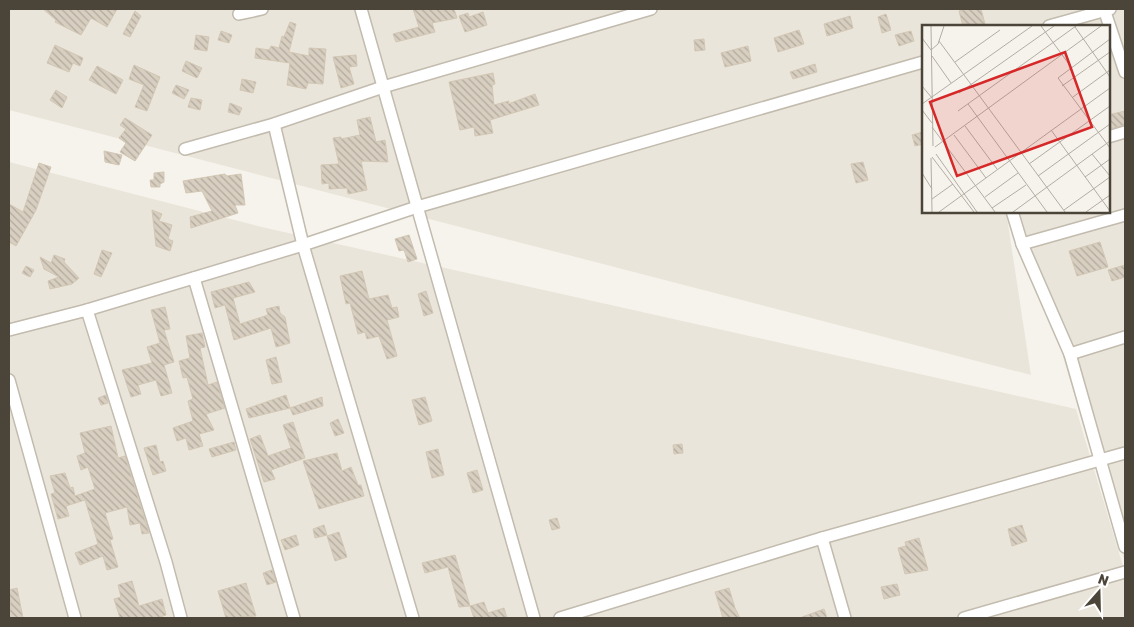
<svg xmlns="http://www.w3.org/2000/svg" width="1134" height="627" viewBox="0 0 1134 627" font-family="Rubik,sans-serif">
<defs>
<pattern id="building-back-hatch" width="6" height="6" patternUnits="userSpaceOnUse" patternTransform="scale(1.25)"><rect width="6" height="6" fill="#d8cfc1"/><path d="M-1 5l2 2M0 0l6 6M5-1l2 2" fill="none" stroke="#b1aa9e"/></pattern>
</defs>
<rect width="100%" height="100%" fill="#f6f3ec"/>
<g fill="#eae5da">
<polygon points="9,9 1125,9 1125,562 1019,211 1108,211 1108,26 923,26 923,211 1006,211 1031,375 9,110"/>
<polygon points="9,162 266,228 1076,409 1125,573 1125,618 9,618"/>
</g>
<g fill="url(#building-back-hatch)" stroke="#d3c7b4">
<polygon points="43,9 117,9 107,27 91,18 81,35 55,22 56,20"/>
<polygon points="413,9 454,9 457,18 432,23 435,32 396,42 393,34 419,27"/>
<polygon points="967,9 981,9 985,24 963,26 959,11"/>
<polygon points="135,11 141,16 130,37 123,34"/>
<polygon points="483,12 487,25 465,32 459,16 468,13 469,17"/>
<polygon points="886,14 891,30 882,33 878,17"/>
<polygon points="850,16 853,28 827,36 824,24"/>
<polygon points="290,22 296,24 289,52 309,56 309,48 326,49 323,84 308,83 306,89 287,85 290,63 255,58 256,48 269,50 271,46 279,48 282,36 284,37"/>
<polygon points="799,30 804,44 778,52 774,38"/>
<polygon points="221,31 232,35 229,43 218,40"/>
<polygon points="911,31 914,41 899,46 895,35"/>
<polygon points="196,35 209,37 207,51 194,49"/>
<polygon points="704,39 705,50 695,51 694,40"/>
<polygon points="55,45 83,58 80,66 73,63 69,72 47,63"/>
<polygon points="748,46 751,61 725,67 721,53"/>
<polygon points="356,55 357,66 349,67 354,84 341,88 333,57"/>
<polygon points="186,61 202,68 197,78 182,71"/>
<polygon points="815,64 817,72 793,79 790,72"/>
<polygon points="134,65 160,77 147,111 135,107 144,85 129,79"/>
<polygon points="97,66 123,80 116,94 89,80"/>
<polygon points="493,73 495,84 492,85 494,105 509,101 508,104 535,94 539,105 490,120 493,133 475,136 474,127 460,130 449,82"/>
<polygon points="242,79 256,82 253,93 240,90"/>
<polygon points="176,85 189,90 184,99 172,93"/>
<polygon points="56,90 67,97 62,108 50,100"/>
<polygon points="191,98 202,100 200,110 188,107"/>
<polygon points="230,103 242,108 239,115 228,112"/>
<polygon points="1125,111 1125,125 1108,129 1108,115"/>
<polygon points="370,117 376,142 385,140 388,162 361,161 367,190 348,194 347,188 329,189 329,183 322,184 321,165 339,164 333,138 341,137 341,139 360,135 357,120"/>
<polygon points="125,118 152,135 135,161 120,152 126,143 119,138 126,129 120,125"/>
<polygon points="923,132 923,144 915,146 912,135"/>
<polygon points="104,151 122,155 119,165 105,162"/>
<polygon points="863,162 868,180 856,183 851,164"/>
<polygon points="39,163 51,167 36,210 16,246 9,242 9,204 23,212"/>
<polygon points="164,172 164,182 160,184 160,187 151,187 150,180 154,180 154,173"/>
<polygon points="225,174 227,176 241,174 245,205 235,205 238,213 191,228 190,217 212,211 202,191 186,193 183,181"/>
<polygon points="152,210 162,214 159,221 172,225 168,239 173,241 170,251 156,246"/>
<polygon points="409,235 417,259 408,262 404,250 399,251 395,239"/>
<polygon points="1100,242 1108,267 1077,276 1069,251"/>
<polygon points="102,250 112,253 101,277 94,274"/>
<polygon points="54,255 65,259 64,262 79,278 72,284 50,289 48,281 59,277 44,269 40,257 51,263"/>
<polygon points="1125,265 1125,277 1112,281 1108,270"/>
<polygon points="26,266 34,270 30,277 22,273"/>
<polygon points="362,271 369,299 388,295 392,308 397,307 399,317 387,320 397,356 387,359 379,336 367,339 365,332 358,334 350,303 346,304 340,276"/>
<polygon points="249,282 255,292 233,298 240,324 268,315 266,309 279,306 280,313 285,317 290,343 276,347 271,328 234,340 225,305 215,308 211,292"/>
<polygon points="426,291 433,313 424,316 418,294"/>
<polygon points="165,307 170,329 164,330 174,362 164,365 172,393 161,396 156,380 138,385 141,394 131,397 122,370 152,363 147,347 160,343 151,310"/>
<polygon points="202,333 205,347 200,348 208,385 217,382 225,408 206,414 214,430 199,434 203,446 189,450 186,438 177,441 173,428 193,421 188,401 193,399 187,377 183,378 179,361 190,358 186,336"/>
<polygon points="276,357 282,382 272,384 266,360"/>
<polygon points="106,395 108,403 101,405 98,398"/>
<polygon points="286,395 290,408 249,418 246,409"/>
<polygon points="322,397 323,406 293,415 290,408"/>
<polygon points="425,397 432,421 419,425 412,400"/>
<polygon points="338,419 344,433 335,436 330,423"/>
<polygon points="293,422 305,458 271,470 275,479 264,482 250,439 260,435 268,456 291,448 283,425"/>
<polygon points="111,426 118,458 125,456 149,533 142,534 140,523 130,525 127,507 105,513 113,539 110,540 118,567 107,570 103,556 80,565 75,553 98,544 85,500 66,506 69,516 58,519 51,494 55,493 50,476 65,473 70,488 73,487 75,496 95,489 88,467 81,470 77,456 85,453 80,433"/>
<polygon points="234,442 236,450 212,457 209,449"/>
<polygon points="682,444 683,453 674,454 673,445"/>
<polygon points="156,445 160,462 163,461 166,471 153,475 144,448"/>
<polygon points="438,449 444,475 432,478 426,452"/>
<polygon points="337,453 342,471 351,467 358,485 361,485 364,496 319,509 303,461"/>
<polygon points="477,470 483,490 473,493 467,473"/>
<polygon points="557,518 560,528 552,530 549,520"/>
<polygon points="324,525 327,535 315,538 313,529"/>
<polygon points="1022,525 1027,541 1012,546 1008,529"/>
<polygon points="339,532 347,557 335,561 327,536"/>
<polygon points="296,535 299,545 285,550 281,540"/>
<polygon points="919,538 928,570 905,574 898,548 906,546 905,542"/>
<polygon points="455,555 470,606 459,607 448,567 425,573 422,563"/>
<polygon points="272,570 276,582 267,585 263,573"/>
<polygon points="132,581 139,606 162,599 166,615 157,618 120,618 114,599 121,597 118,585"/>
<polygon points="246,583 256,616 226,618 218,591"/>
<polygon points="897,584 900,595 884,599 881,587"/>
<polygon points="17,588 23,618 9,618 9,609 11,609 9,590"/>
<polygon points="729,588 735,608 740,618 723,618 715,592"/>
<polygon points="484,602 488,613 504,608 507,618 474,618 470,606"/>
<polygon points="824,609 827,618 802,618 802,617"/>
</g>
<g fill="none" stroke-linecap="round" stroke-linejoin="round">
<g stroke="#c2bbae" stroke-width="14">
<g id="minor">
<polyline points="361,9 534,618"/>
<polyline points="1104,9 1125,72"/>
<polyline points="239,14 262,9"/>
<polyline points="1049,26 1110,9"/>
<polyline points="274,124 303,245 413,618"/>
<polyline points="1108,137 1125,132"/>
<polyline points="185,149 274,124 383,87 651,9"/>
<polyline points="1012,211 1022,244 1070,354 1125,547"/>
<polyline points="1022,244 1125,215"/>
<polyline points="194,278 294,618"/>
<polyline points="87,310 166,562 181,618"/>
<polyline points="9,330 87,310 303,245 417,207 923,62"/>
<polyline points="1070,354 1125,337"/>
<polyline points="9,380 75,618"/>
<polyline points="822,538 845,618"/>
<polyline points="560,618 822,538 1125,453"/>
<polyline points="964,618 1125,572"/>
</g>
</g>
<use href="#minor" stroke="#fff" stroke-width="11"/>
</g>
<g transform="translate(922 25)">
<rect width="188" height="188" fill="#f6f3ec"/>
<path fill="none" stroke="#b2ada4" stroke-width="1" d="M9,1L11,121M119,1L149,42M153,2L188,52M0,13L9,25L16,19L22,1M188,14L136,53L188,123M17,16L143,187M10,31L29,58M33,37L78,5M0,61L10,73M140,61L188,27M37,68L132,1M151,72L188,45M0,79L110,1M46,79L125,187M0,85L10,98M36,86L154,1M43,101L75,144M10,102L73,187M129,105L188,186M32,110L64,153M13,122L179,1M14,129L55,187M170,129L188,151M10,132L52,187M9,133L10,187M107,139L188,81M0,148L10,164M116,151L188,99M163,152L188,134M63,172L96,148M10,174L31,159M70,183L104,160M142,185L188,152M17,187L188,63M91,187L188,116M164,187L188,170"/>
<path fill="#d62828" fill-opacity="0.15" stroke="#d62828" stroke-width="2.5" d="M143,27L170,102L35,151L8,77Z"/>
<rect width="188" height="188" fill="none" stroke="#4b4439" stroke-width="2.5"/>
</g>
<rect width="1134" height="627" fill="none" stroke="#4b4439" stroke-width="20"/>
<g transform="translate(1099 592) rotate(20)" stroke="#ffffff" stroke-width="4" paint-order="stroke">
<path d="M0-4L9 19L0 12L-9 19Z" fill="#4b4439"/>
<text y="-8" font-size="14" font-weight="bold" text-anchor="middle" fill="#4b4439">N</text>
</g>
</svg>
